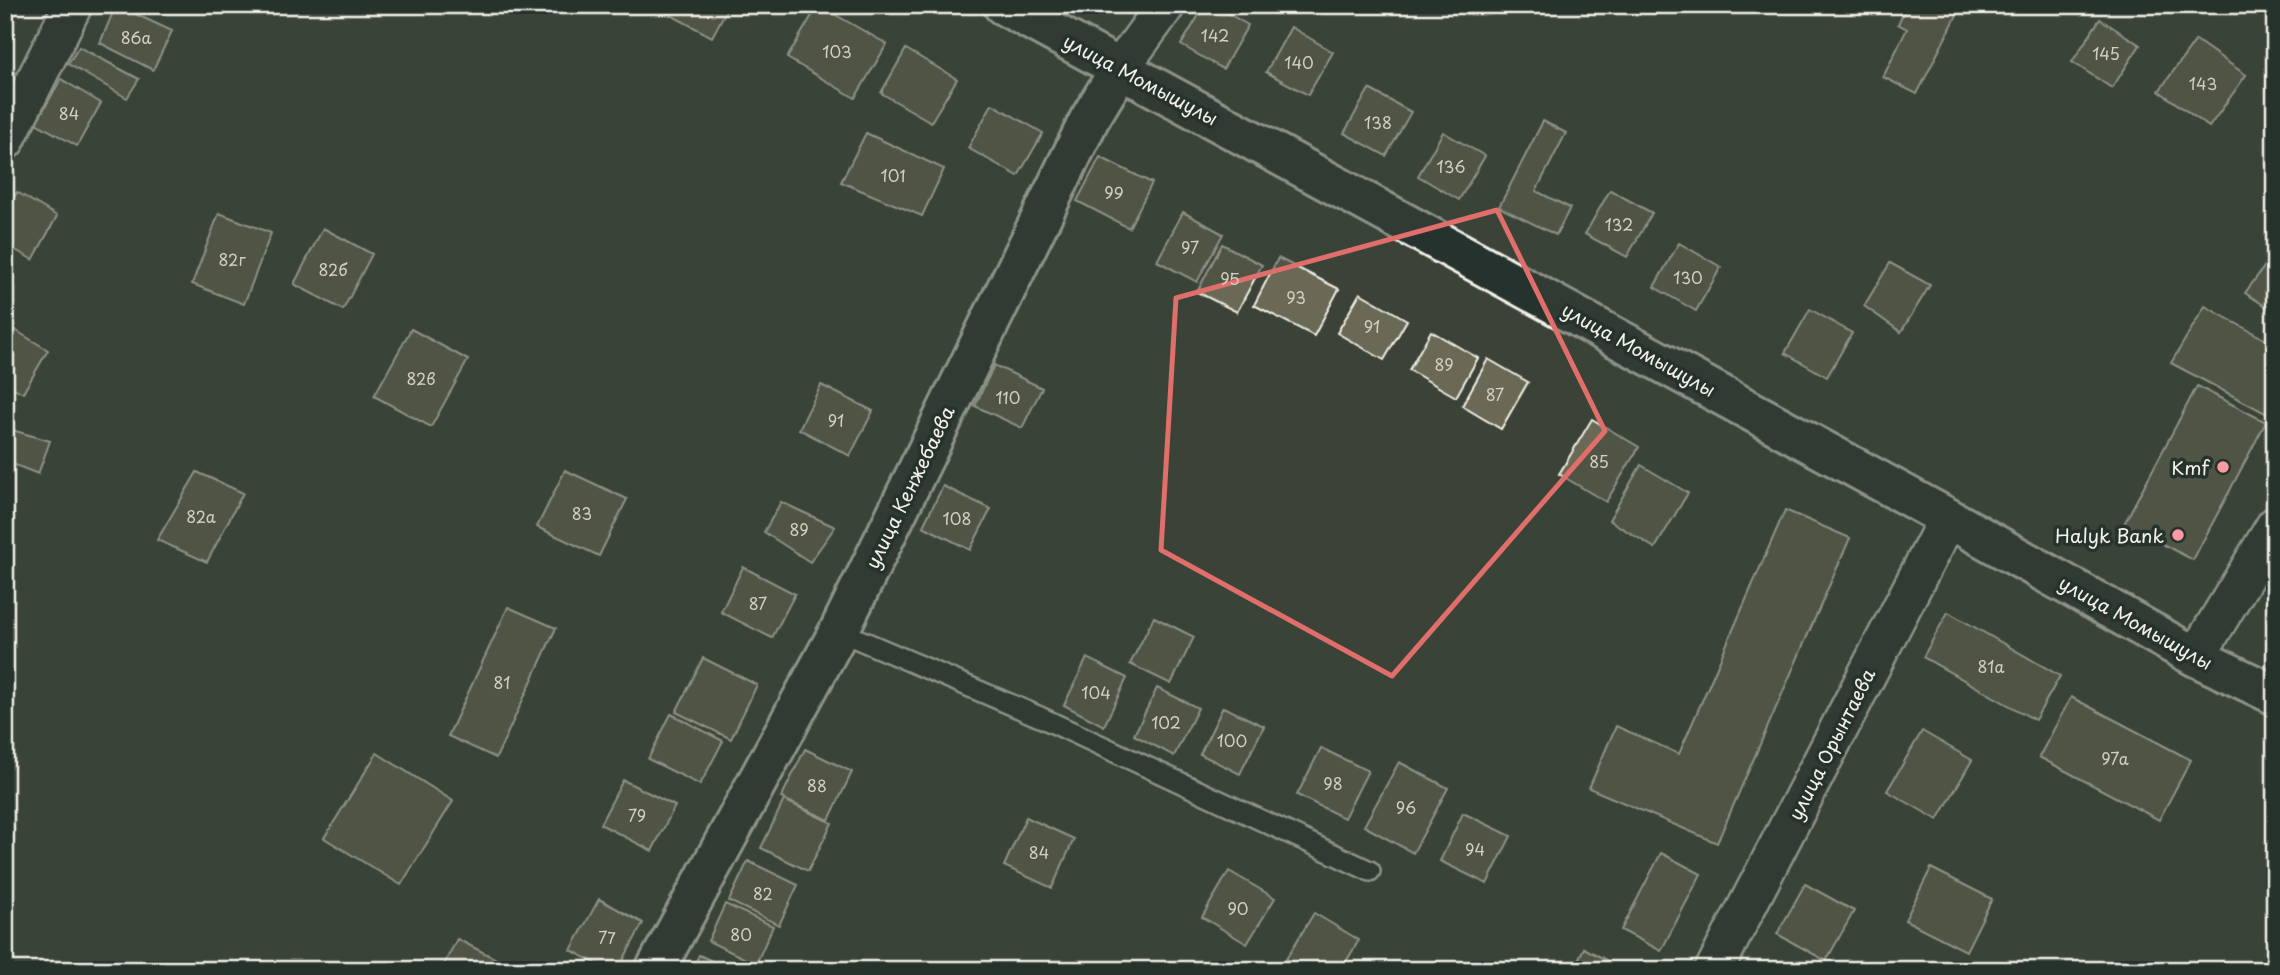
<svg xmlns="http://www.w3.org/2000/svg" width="2280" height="975" viewBox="0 0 2280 975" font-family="'Playpen Sans',sans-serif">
<rect width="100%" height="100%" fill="#3b4339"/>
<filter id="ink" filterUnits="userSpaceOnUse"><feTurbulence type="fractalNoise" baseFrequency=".0143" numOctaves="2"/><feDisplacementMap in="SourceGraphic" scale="14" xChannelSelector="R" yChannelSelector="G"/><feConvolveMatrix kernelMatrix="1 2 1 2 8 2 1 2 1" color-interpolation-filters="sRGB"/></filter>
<g filter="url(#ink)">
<g fill="#6b6955" stroke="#f4f1e8" stroke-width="2">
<polygon points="116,5 172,31 153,70 100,43"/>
<polygon points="672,5 729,5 712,37 667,13"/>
<polygon points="818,5 887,44 855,98 787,58"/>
<polygon points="1205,5 1213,5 1248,25 1223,69 1181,45"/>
<polygon points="1907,5 1948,5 1959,11 1917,94 1883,77 1907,29 1898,24"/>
<polygon points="2100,19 2140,45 2112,88 2072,62"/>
<polygon points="1291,27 1333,52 1308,95 1266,72"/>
<polygon points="2196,40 2246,75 2209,127 2159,91"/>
<polygon points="79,47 139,79 127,98 68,64"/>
<polygon points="906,49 957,79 931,122 881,93"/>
<polygon points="61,79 101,103 77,146 36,123"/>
<polygon points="1369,89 1411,112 1386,156 1344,133"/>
<polygon points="992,104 1043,133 1018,176 968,148"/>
<polygon points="1543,121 1566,133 1536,191 1570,208 1556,235 1499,207"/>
<polygon points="1443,132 1485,156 1459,200 1418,176"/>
<polygon points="866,133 944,169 922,216 841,182"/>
<polygon points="1100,157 1152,183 1129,228 1077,201"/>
<polygon points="1610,190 1652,213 1627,257 1585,234"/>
<polygon points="17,192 57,216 33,260 5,244 5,213"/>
<polygon points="1183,212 1223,234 1197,282 1157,261"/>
<polygon points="219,213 271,233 244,304 192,284"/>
<polygon points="323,228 372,254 343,310 294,284"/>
<polygon points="1679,243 1721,267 1696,311 1654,287"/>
<polygon points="1222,244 1262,265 1237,312 1197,292"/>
<polygon points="2275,252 2275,312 2245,293"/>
<polygon points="1278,258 1339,289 1314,336 1254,305"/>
<polygon points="1890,263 1930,285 1901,332 1864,306"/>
<polygon points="1360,293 1407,320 1384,360 1337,333"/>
<polygon points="2205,306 2275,345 2275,402 2267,414 2171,363"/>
<polygon points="1810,309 1852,333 1827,377 1785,353"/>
<polygon points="5,324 48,350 23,393 5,383"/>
<polygon points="411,329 468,360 431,427 374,396"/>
<polygon points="1431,331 1478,358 1456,397 1409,370"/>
<polygon points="1488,359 1528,382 1501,429 1462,406"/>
<polygon points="994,365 1042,388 1022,428 975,406"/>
<polygon points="821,385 873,411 850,456 799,429"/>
<polygon points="2197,386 2266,422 2193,560 2124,524"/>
<polygon points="1592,419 1639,447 1606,502 1559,474"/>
<polygon points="5,428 50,441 38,474 5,461"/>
<polygon points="1641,465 1688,493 1655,548 1609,520"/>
<polygon points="565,470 627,499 599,556 537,527"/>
<polygon points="197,472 243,493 207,562 157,540"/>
<polygon points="943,486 991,509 970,550 923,526"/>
<polygon points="781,502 835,527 810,562 764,532"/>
<polygon points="1785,510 1850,538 1717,843 1589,788 1616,726 1679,754"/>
<polygon points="743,567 795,594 772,638 721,612"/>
<polygon points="508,607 556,628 496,758 448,736"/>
<polygon points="1948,612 2060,676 2035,720 1923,657"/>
<polygon points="1154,617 1194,637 1171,684 1130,664"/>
<polygon points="703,658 757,685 731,739 676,712"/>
<polygon points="1087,658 1127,678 1104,726 1064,705"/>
<polygon points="1157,688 1198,708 1174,756 1134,735"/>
<polygon points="2071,697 2191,760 2159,820 2039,757"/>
<polygon points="1223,707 1264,726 1240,774 1200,754"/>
<polygon points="671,714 723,741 700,785 648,759"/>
<polygon points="1922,731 1972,760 1938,820 1887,791"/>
<polygon points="1321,748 1368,771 1344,818 1297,795"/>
<polygon points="805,749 852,772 829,820 781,798"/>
<polygon points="377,753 453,801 401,885 324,838"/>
<polygon points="1399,762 1448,788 1413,853 1364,826"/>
<polygon points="623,780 675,806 652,851 600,824"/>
<polygon points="784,800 832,823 808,871 761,848"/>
<polygon points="1463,813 1511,836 1487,884 1440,861"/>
<polygon points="1026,817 1074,839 1052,888 1004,866"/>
<polygon points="1661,853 1701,874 1661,951 1621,930"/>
<polygon points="748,861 798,885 779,925 729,901"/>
<polygon points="1931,868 1992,899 1966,951 1905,920"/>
<polygon points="1229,871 1275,898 1247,944 1202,917"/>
<polygon points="1805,884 1854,911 1826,961 1777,934"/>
<polygon points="599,899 643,923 618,970 608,970 571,950"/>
<polygon points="725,904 773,926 756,964 708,941"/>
<polygon points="1314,913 1359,940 1341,970 1304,970 1286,959"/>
<polygon points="457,939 508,965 506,970 441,970"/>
<polygon points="1584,948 1624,970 1573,970"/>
<polygon points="699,955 732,970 692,970"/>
<polygon points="1051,964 1069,970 1050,970"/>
</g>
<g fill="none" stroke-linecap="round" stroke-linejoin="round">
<g stroke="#f4f1e8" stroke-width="24">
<polyline id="lane" points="839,631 1040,717 1370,871"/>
</g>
<g stroke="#f4f1e8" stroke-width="42">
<g id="street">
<polyline points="1121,67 1166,5"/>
<polyline points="5,141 73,5"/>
<polyline points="2196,657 2275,526"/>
<polyline points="1714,970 1948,518"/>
</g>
</g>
<g stroke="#f4f1e8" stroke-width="44">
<g id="secondary">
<polyline points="1003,5 1948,518 2196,657 2275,695"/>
<polyline points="655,970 839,631 1089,120 1121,67"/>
</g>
</g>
<use href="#lane" stroke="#26332d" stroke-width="19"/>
<use href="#street" stroke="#26332d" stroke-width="37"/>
<use href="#secondary" stroke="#26332d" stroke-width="38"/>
</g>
</g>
<path d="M0 0H2280V975H0ZM1497,210L1605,431L1392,676L1161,550L1176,298Z" fill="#3b4339" fill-opacity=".55" fill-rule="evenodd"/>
<path fill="none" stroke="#e06e6b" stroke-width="5" stroke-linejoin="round" d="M1497,210L1605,431L1392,676L1161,550L1176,298Z"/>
<g fill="#ff9aa2" stroke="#26332d" stroke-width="2.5">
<circle cx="2223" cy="467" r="7"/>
<circle cx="2178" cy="535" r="7"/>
</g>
<g text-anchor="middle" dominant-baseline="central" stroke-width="7" stroke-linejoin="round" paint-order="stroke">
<g font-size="16" fill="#d2cfc3">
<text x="1215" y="35">142</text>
<text x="136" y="37">86а</text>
<text x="837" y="51">103</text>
<text x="2106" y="53">145</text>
<text x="1299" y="62">140</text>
<text x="2203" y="83">143</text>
<text x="69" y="113">84</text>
<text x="1378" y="122">138</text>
<text x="1451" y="166">136</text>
<text x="893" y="175">101</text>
<text x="1114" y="192">99</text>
<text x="1619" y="224">132</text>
<text x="1190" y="247">97</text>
<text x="232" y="259">82г</text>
<text x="333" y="269">82б</text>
<text x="1688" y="277">130</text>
<text x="1230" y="278">95</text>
<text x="1296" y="297">93</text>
<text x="1372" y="326">91</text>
<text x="1444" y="364">89</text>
<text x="421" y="378">82в</text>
<text x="1495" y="394">87</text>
<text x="1008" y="397">110</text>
<text x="836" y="420">91</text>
<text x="1599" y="461">85</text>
<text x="582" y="513">83</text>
<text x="201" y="516">82а</text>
<text x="957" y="518">108</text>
<text x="799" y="529">89</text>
<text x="758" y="603">87</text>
<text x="1991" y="666">81а</text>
<text x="502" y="682">81</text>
<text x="1096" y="692">104</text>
<text x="1166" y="722">102</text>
<text x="1232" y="740">100</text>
<text x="2115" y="758">97а</text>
<text x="1333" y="783">98</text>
<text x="817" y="785">88</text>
<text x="1406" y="807">96</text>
<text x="637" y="815">79</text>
<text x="1475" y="849">94</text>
<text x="1039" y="852">84</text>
<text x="763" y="893">82</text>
<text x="1238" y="908">90</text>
<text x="741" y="934">80</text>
<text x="607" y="937">77</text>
</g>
<g font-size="19" fill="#f4f1e8" stroke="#26332d">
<text transform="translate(1141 79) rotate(28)">улица Момышулы</text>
<text transform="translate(1639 349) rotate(29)">улица Момышулы</text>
<text transform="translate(909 487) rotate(-64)">улица Кенжебаева</text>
<text transform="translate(2136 622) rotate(29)">улица Момышулы</text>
<text transform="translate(1831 744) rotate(-63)">улица Орынтаева</text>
</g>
<g font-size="19" fill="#f4f1e8" stroke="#26332d" text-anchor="end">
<text x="2209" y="467">Kmf</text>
<text x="2164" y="535">Halyk Bank</text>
</g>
</g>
<rect width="2280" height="975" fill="none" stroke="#26332d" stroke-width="28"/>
<rect x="14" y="14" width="2252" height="947" fill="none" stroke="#f4f1e8" stroke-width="2.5" filter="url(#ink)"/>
</svg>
